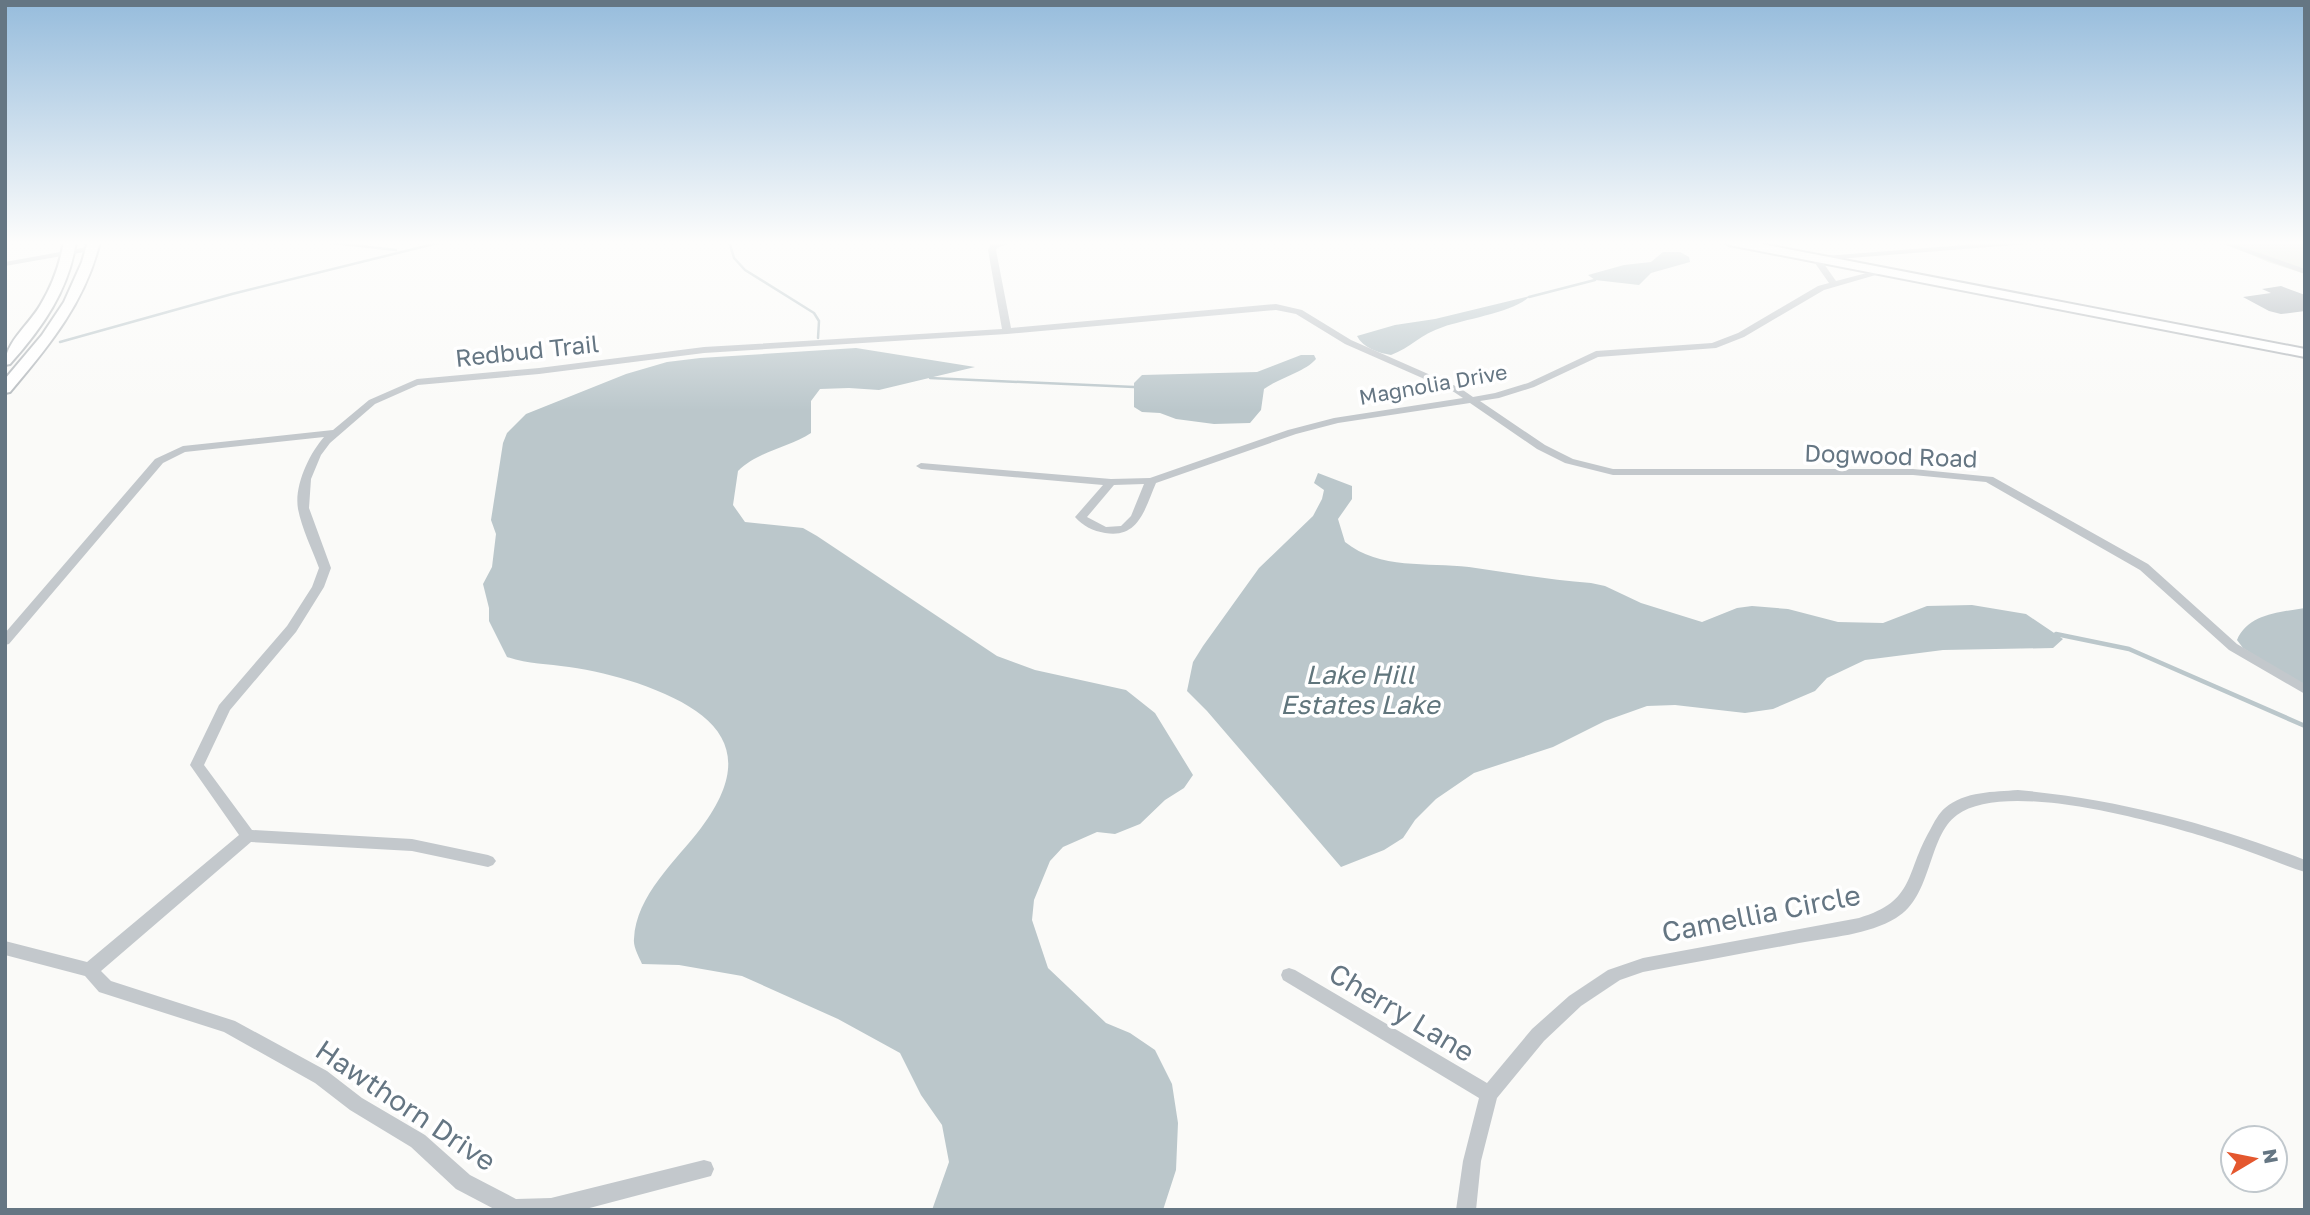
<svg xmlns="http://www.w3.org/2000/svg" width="2310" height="1215" viewBox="0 0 2310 1215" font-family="'Golos Text',sans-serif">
<rect width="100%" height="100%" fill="#fafaf8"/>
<polygon fill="#dadfd7" points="2219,241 2305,241 2305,274 2268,262"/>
<g fill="#bbc7cb">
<polygon points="1663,252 1680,252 1689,257 1690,262 1651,273 1639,285 1595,280 1588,275 1624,265 1651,262"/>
<path d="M1530,296C1515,312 1465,319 1443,327C1421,334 1410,348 1391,355C1379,353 1363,348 1357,336L1395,325L1435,319Z"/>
<path d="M856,348L975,367L879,390L849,388L820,389L811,401V433C788,448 758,451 738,471L733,505L745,522L803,528L817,536L997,656L1035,670L1126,690L1155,713L1193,775L1184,788L1165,800L1140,824L1115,834L1097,832L1063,847L1050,861L1043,878L1034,900L1032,920L1048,968L1106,1023L1130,1033L1155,1050L1172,1084L1178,1123L1176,1170L1163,1210H932L949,1162L942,1125L921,1095L900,1053L838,1019L742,976L679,965L642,964C639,957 633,947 634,939C636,895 676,861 701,828C761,748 714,710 637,683C616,676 591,670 569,667C547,664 528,664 507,657L489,621V608L483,584L492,567L496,534L491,520L503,443L507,433L526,414L626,374L667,362L700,358Z"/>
<path d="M1301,355H1314L1316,359C1305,372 1279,378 1264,389L1261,410L1250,423L1214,424L1176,419L1160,413L1142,412L1134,407V383L1142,375L1257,372Z"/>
<path d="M1318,473L1352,486V499L1338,519L1345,542C1380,570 1427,562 1469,567C1510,573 1550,580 1591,583L1605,586L1641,603L1702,622L1737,608L1752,606L1788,609L1838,622L1883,623L1927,606L1972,605L2026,614L2063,639L2053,648L1943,650L1865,660L1827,678L1815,691L1773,709L1745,713L1675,705L1647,706L1605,721L1553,747L1474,773L1436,799L1415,820L1403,838L1384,850L1341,867L1207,711L1187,691L1193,662L1203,646L1259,568L1313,516L1322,499L1324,490L1314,483Z"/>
<path d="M2305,608V687L2243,648L2237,640C2248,614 2280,612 2305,608Z"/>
</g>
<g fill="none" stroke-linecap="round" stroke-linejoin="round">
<g stroke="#bbc7cb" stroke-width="2.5">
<polyline points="316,241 396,250"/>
<polyline points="729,241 734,258 745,270 814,313 819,321 818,338"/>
<polyline points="1529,297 1595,280"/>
<polyline points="60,342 232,294 446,241"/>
<polyline points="930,378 1134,387"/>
</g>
<polyline stroke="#bbc7cb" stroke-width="4.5" points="2056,634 2129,649 2305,726"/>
</g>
<polygon fill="#aab3b9" points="2281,286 2305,295 2305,311 2281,314 2269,311 2243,297 2271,293 2262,289"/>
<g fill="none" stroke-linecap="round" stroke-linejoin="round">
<g stroke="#b5babe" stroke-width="4">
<g id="primary">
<path d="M64,241H76C69,290 42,328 10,364L5,365C5,342 30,324 41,304C53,284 60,264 64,241Z"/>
<path d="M88,241H100C86,301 49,346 10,392L5,393V379L42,335L64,302L82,262Z"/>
<polygon points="1723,241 1746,241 2305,349 2305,357 1729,245"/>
</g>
</g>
<g fill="#c3c8cc" fill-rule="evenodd">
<path d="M1003,241H1014L997,248L996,250L1011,328L1276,304L1302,310L1351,340L1460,388L1473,397L1495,393L1528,383L1596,351L1712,343L1738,333L1818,286L1829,283L1810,256L1811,254H1817L1836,281L1886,268V272L1824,290L1744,337L1716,348L1598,357L1534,387L1499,398L1480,401L1545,445L1573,459L1613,469H1913L1993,477L2148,564L2237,644L2305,684V694L2229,650L2140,570L1986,482L1913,475H1613L1565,463L1537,449L1470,403L1338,423L1296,434L1156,483C1145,508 1139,539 1105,533C1093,531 1083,526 1075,517L1103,485L921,469L916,466L921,463L1111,479L1150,478L1288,430L1334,418L1463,398L1454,392L1345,344L1296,314L1276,310L1007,334L704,353L539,374L418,385L375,404L330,443L321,455L311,479L309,508L331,568L324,587L296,632L230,710L204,765L252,830L412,839L488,855L493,857L496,861L493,865L488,867L412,851L251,842L101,971L111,981L235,1021L327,1071L362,1098L425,1135L470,1175L516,1199L551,1198L704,1160L711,1162L714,1169L711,1176L582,1210H496L456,1189L411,1147L350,1110L315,1083L224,1032L99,992L85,976L5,955V941L87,962L239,835L190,765L219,705L287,626L312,587L319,568C312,549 302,529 298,509C294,486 309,454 324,437L185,452L163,463L9,644L5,645V633L155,459L183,446L333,430L369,400L417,379L539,368L704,347L1002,329L988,250L991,244ZM1144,484L1131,516L1121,526L1106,527L1087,517L1114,485Z"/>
<polygon points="2015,241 2043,241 2039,243 1825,260 1821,258 1825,256"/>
<polygon points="2215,241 2225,241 2305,269 2305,274"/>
<polygon points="93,246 97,248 96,250 5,266 5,262"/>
<path d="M2018,790C2117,799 2213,824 2305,860V872C2280,864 2255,853 2230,845C2172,826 2008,777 1957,815C1927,837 1933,896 1896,918C1868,935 1831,937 1799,943C1747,953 1695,962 1643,972L1620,980L1581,1006L1544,1041L1497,1098L1481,1161L1476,1210H1456L1463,1161L1479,1098L1283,980L1281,975L1283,970L1289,968L1295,970L1487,1083L1532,1029L1569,996L1608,970L1643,958L1859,918C1916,901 1905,873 1930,830C1934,822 1939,813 1945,808C1965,791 1994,792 2018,790Z"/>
</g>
<use href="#primary" fill="#fff" fill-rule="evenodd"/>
</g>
<linearGradient id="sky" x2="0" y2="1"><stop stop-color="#96bcdc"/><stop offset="0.59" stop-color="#fdfdfc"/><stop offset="1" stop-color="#fdfdfc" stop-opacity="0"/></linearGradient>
<rect width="2310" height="411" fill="url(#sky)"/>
<g text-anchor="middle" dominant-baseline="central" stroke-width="7" stroke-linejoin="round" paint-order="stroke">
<g font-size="21" fill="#657683" stroke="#fff">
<text transform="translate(1433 384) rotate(-10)">Magnolia Drive</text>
</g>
<g font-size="24" fill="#657683" stroke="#fff">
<text transform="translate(527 350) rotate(-6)">Redbud Trail</text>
<text transform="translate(1891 455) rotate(2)">Dogwood Road</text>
</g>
<g font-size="26" font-style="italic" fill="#60757c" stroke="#fff">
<text x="1360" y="674">Lake Hill<tspan x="1360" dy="30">Estates Lake</tspan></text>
</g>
<g font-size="28" fill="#657683" stroke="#fff">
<text transform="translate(1761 913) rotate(-11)">Camellia Circle</text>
<text transform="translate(1402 1012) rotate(31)">Cherry Lane</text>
<text transform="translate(406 1105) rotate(34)">Hawthorn Drive</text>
</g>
</g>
<rect width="2310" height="1215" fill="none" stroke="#657683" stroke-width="14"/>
<g transform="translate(2254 1159) rotate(80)"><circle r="33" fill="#ffffff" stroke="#c1c8cd" stroke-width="2"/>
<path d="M0-5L12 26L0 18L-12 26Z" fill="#e4572e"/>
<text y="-10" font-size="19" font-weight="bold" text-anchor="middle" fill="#657683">N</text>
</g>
</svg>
